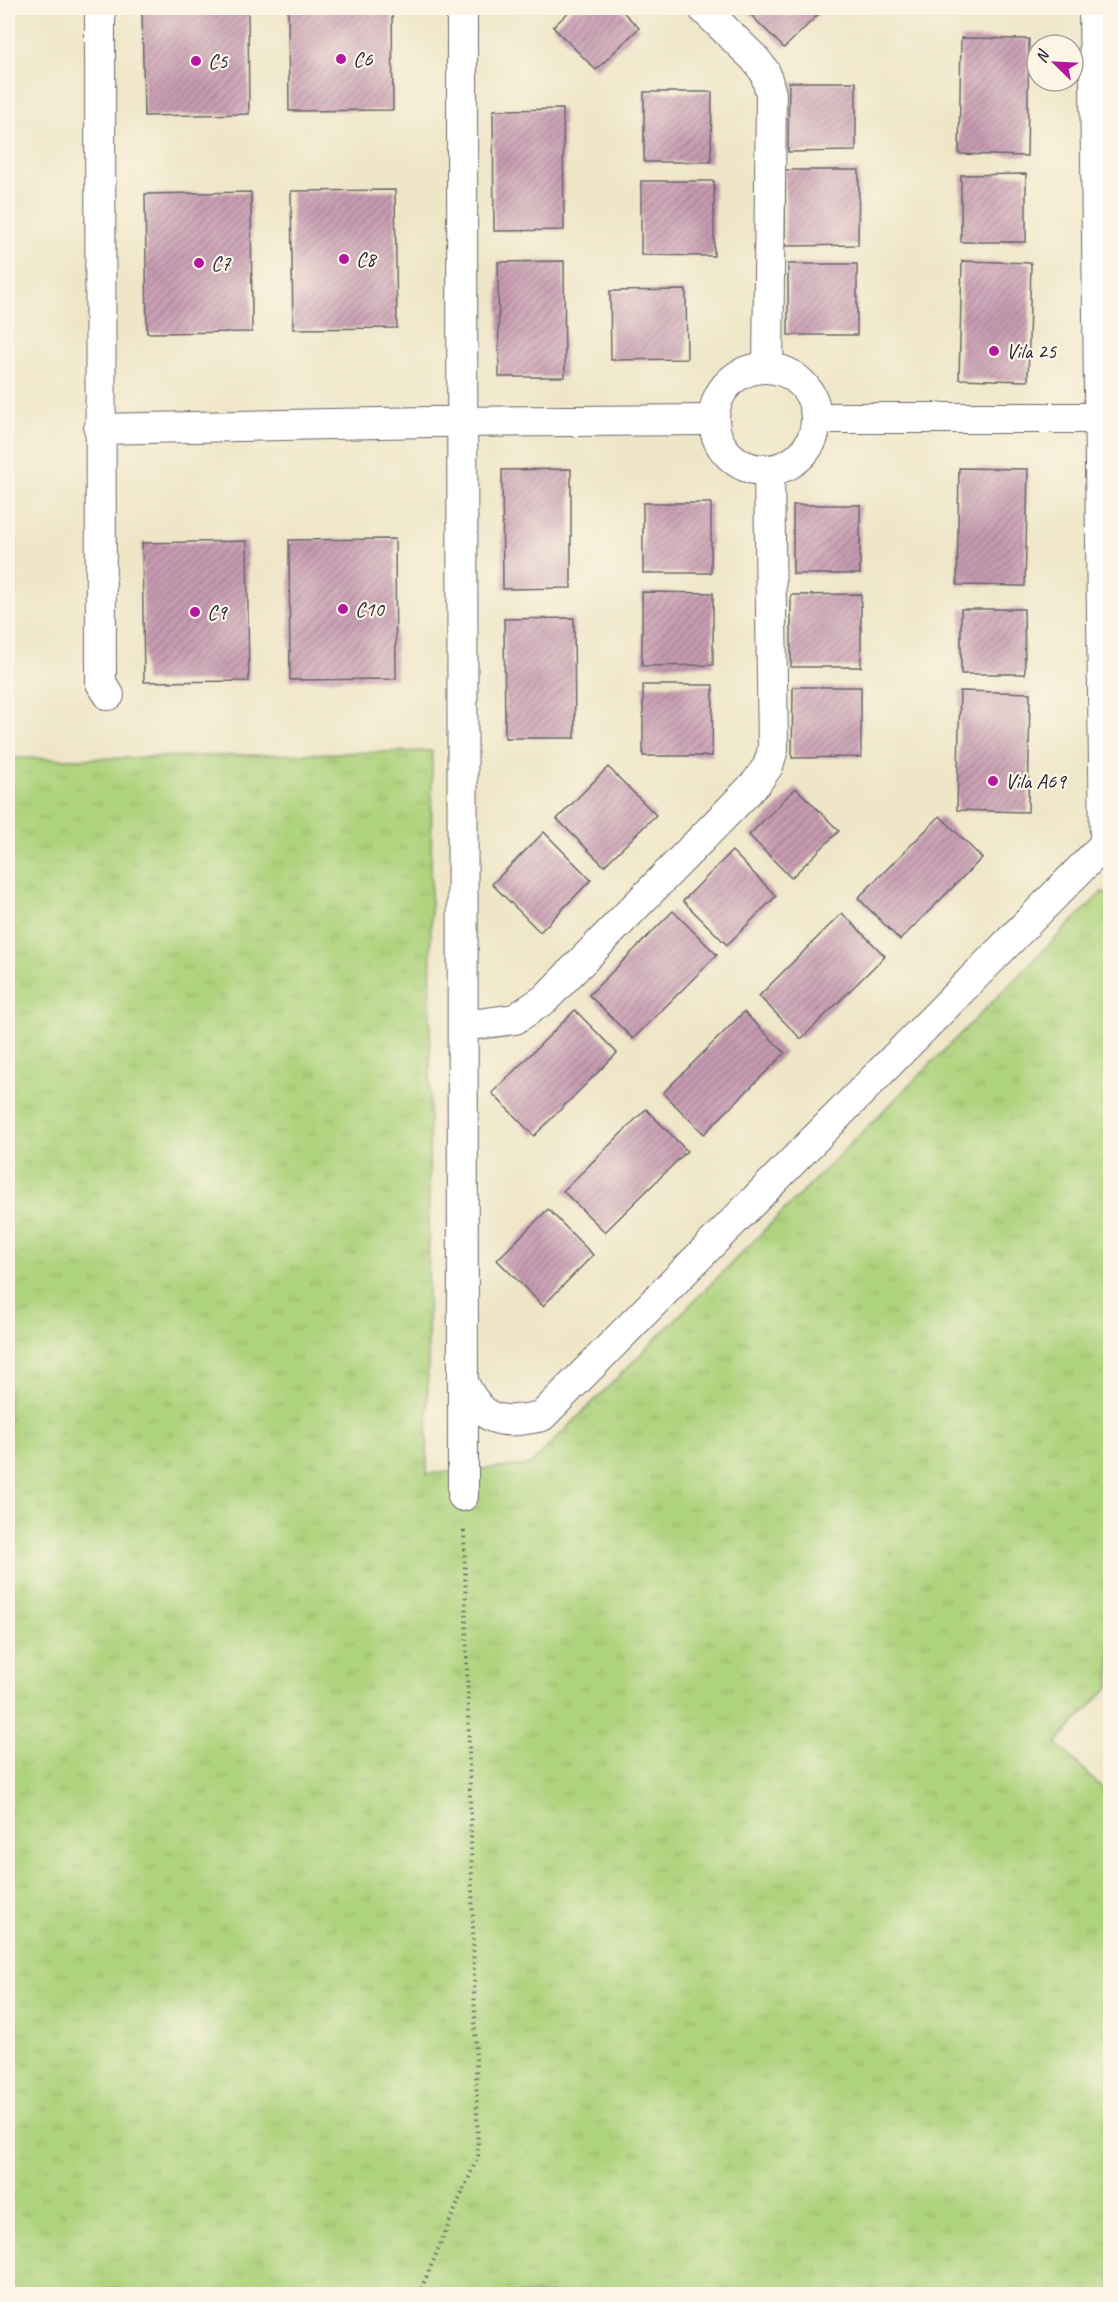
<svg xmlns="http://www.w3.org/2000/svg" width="1118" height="2302" viewBox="0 0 1118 2302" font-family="Caveat,sans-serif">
<defs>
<pattern id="grass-tufts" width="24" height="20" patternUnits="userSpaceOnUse" patternTransform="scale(1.5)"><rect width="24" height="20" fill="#aed37d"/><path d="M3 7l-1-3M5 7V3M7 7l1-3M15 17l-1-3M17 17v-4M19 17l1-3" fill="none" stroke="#95b56d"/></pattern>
<pattern id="building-hatch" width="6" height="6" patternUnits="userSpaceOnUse" patternTransform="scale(1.5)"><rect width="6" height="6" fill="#c79bb1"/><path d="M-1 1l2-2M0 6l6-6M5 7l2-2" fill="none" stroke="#a17e91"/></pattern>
</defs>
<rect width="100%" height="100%" fill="#fcf5e5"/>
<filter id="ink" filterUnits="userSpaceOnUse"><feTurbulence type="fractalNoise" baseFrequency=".0167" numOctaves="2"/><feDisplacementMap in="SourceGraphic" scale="12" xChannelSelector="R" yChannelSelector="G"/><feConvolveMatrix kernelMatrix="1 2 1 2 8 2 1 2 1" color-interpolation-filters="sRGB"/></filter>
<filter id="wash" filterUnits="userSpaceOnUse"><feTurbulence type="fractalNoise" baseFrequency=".008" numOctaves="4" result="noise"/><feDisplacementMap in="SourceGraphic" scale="24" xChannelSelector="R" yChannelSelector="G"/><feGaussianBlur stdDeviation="1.35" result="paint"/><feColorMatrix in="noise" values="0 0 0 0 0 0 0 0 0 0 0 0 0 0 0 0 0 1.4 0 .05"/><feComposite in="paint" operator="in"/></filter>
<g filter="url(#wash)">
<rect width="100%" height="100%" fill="#efe6c8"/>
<polygon fill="url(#grass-tufts)" stroke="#687a5c" stroke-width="1.5" points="432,751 427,1474 530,1465 1103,891 1110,899 1110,1686 1056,1743 1110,1796 1110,2294 8,2294 8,758 78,759"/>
<g id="blocks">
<g fill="url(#building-hatch)">
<polygon points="142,8 248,8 249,114 144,116"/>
<polygon points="288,8 392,8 393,110 289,111"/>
<polygon points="573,8 619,8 639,28 596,70 553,27"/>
<polygon points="744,8 825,8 784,48"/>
<polygon points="961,38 1029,39 1027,156 959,154"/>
<polygon points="789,82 856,82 856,151 788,152"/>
<polygon points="644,92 712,92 711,162 644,162"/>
<polygon points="563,109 564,230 494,231 493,110"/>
<polygon points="785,170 859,170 858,245 785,246"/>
<polygon points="1026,174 1026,242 961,242 961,175"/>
<polygon points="641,181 714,181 714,256 641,255"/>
<polygon points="395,190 397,328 293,329 291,191"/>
<polygon points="251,192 252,332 147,333 145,194"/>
<polygon points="564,261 565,377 499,377 498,262"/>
<polygon points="962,261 1031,263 1028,381 959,379"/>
<rect x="788" y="264" width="69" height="71"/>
<polygon points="686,290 687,359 611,360 610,291"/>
<polygon points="959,468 1028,469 1025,586 957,585"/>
<polygon points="571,469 571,588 503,589 502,470"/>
<rect x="643" y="503" width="68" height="70"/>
<rect x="793" y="505" width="67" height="69"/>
<polygon points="395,539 396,679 290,680 289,540"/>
<polygon points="247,541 249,681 144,682 142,543"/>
<polygon points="642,592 713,593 713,665 642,666"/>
<polygon points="861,594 861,667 791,667 791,595"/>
<polygon points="961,609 1024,609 1025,674 961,674"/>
<polygon points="574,618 575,738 505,738 504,619"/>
<polygon points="643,685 713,685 712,756 643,756"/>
<polygon points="793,687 861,687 861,757 792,758"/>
<polygon points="960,691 1030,693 1028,812 957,810"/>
<polygon points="608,767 656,815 604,866 557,819"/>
<polygon points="796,788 839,831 791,878 749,835"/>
<polygon points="940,816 982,858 900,940 858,898"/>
<polygon points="544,832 591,880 540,932 492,884"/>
<polygon points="732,851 776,896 727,945 683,901"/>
<polygon points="673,911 717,955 633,1039 589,995"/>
<polygon points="842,913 885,956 801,1039 759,996"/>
<polygon points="575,1010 617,1053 534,1136 492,1093"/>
<polygon points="744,1012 785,1053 704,1134 663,1093"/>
<polygon points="646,1109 687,1151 605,1232 563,1191"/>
<polygon points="548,1209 593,1255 543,1306 497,1260"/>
</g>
</g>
</g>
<g filter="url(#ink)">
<use href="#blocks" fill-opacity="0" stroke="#6a676c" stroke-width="1.5"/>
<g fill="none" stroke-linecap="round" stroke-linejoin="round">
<g stroke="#6a676c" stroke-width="32">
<g id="minor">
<polyline points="100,8 101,683 109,695"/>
<polyline points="462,8 463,1496"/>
<polyline points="703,8 755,59 765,72 771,94 768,368"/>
<circle cx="765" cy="419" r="51"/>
<polyline points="816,418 1100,418"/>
<polyline points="99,429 429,422 714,420"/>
<polyline points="463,1026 515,1019 545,999 756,783 768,766 773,749 769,471"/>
<path d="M463,1382C483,1423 500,1425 542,1416L1105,844L1094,8"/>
</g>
</g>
<g stroke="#6a676c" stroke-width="4" stroke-dasharray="1.5 4.5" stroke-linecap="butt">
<polyline points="8,2283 10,2294"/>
<polyline points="419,2294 478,2156 464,1528"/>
</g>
<use href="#minor" stroke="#fff" stroke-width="30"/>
</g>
</g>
<g fill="#b5179e" stroke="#fcf5e5" stroke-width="2">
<circle cx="341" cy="59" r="6"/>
<circle cx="196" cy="61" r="6"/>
<circle cx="344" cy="259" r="6"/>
<circle cx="199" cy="263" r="6"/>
<circle cx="994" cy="351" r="6"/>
<circle cx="343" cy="609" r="6"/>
<circle cx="195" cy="612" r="6"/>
<circle cx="993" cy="781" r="6"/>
</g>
<g text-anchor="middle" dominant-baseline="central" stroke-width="4.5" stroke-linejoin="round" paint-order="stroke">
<g font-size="21" fill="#22223b" stroke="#fcf5e5" text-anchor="start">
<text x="353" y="59">C6</text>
<text x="208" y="61">C5</text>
<text x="356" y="259">C8</text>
<text x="211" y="263">C7</text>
<text x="1006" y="351">Vila 25</text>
<text x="355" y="609">C10</text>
<text x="207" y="612">C9</text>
<text x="1005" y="781">Vila A69</text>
</g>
</g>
<rect width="1118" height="2302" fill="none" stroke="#fcf5e5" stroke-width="30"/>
<g transform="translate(1055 63) rotate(294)"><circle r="28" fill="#fcf5e5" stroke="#a5a1a1" stroke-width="1.5"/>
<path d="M0-4.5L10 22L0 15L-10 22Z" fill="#b5179e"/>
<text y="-9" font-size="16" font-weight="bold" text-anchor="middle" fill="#22223b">N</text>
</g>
</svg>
